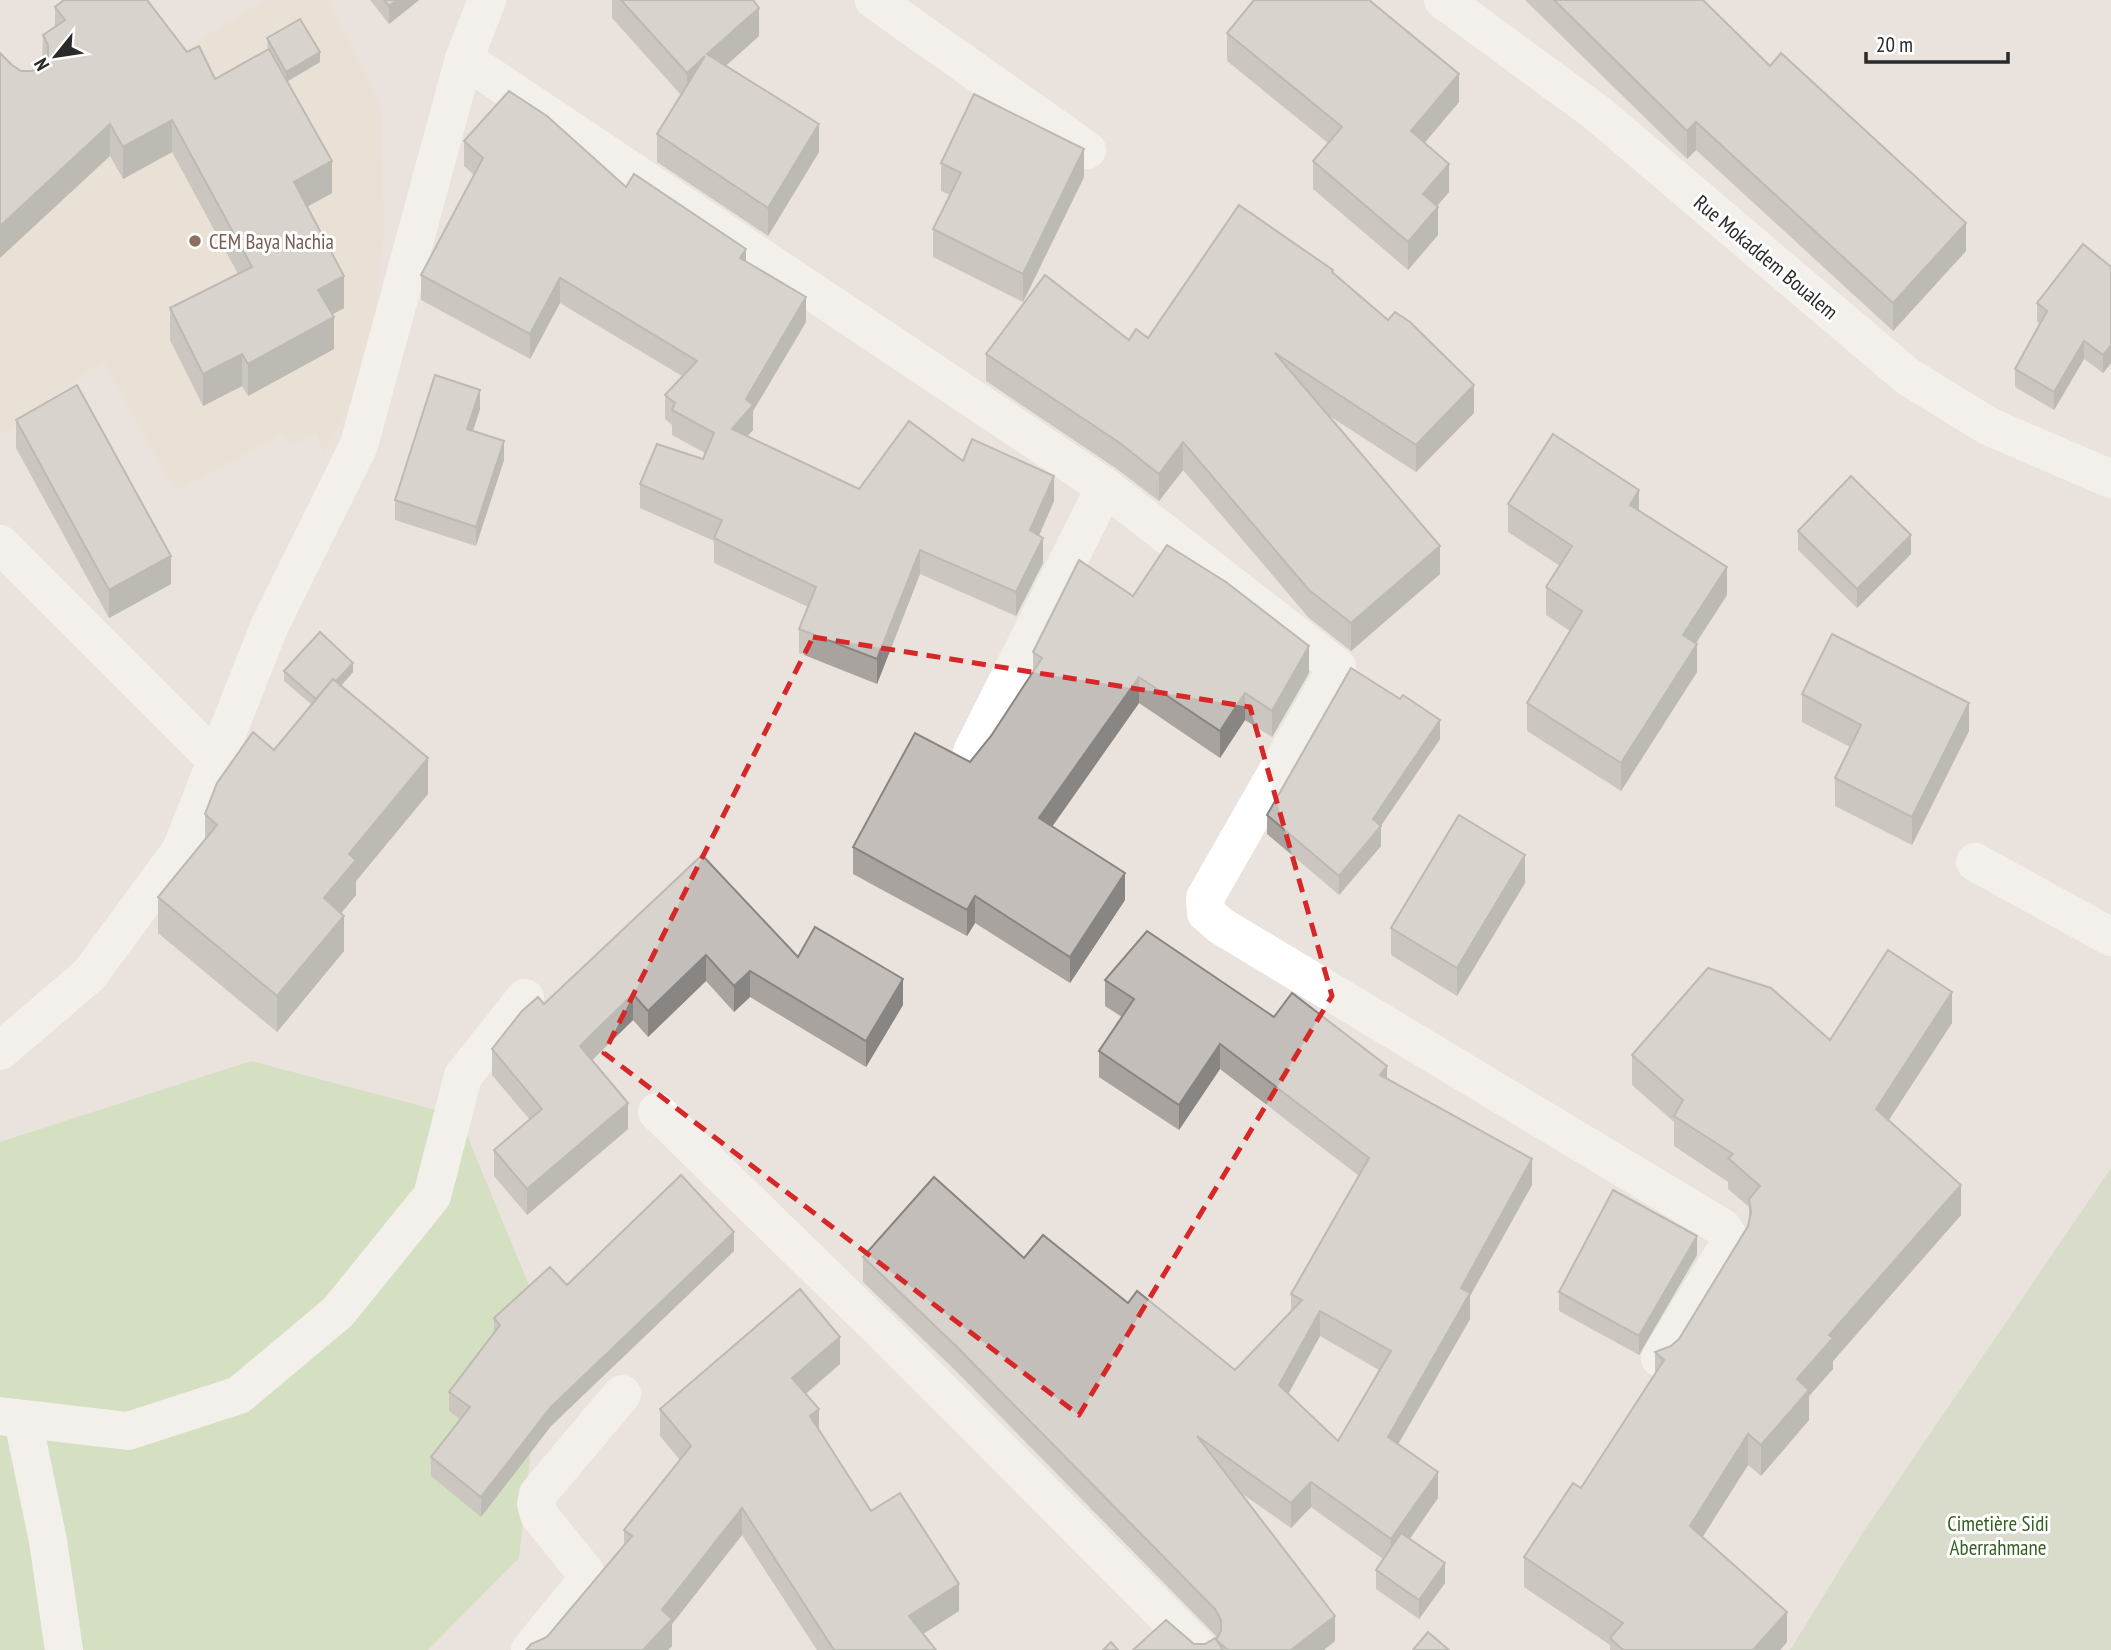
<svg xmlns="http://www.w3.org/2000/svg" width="2111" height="1650" viewBox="0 0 2111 1650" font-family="'PT Sans Narrow',sans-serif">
<rect width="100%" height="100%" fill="#eae3dd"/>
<polygon fill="#eadece" points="265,0 328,0 381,105 384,233 373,332 347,413 323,453 316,433 291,446 283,434 175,491 103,361 0,436 0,248 63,124"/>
<polygon fill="#badc9f" points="251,1061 459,1116 545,1324 519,1558 428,1650 0,1650 0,1142"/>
<polygon fill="#c7d2b6" points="2111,1168 2111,1650 1790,1650 1863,1532"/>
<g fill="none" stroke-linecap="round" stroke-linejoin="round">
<g stroke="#fff" stroke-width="38">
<polyline points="874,0 1087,150"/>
<polyline points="464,59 1105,487 1337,667 1205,898 1206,913 1221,926 1723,1228 1728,1236 1729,1245 1660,1358"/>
<polyline points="0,544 215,759"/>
<polyline points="972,752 1105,487"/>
<polyline points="1975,862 2111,937"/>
<polyline points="0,1051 89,975 181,850 269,627 359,445 464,59 487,0"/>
<polyline points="657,1112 889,1338 1200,1650"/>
<polyline points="0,1416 128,1431 239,1395 338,1312 432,1196 463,1076 525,998"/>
<polyline points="23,1420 48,1541 64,1650"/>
<polyline points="530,1650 583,1585 585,1572 539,1515 536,1504 538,1494 622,1394"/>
</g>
<polyline stroke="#fff" stroke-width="38" points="1443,0 1597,113 1907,376 1988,426 2111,479"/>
</g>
<g fill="#a8a39f" fill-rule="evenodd">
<polygon points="370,0 419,0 389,24"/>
<polygon points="612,0 753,0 759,36 726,66 819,152 768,236 657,162 657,134 681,95 612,18"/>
<polygon points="1525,0 1703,0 1770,66 1966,251 1893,331 1696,150 1687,159"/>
<polygon points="55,7 187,52 215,79 268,50 267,38 320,62 288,81 332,193 307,207 344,308 333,314 334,349 248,396 242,386 203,406 170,340 170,308 238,274 172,152 123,179 110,156 12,65 21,71 32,71 42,66 43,35 55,27"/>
<polygon points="1227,33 1459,102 1424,143 1449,192 1437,206 1438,235 1408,270 1313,189 1313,161 1328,143 1227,61"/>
<polygon points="464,141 626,187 746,261 806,322 753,411 753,430 747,436 859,489 963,461 1054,501 1039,536 1043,563 1016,616 920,574 877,684 799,653 799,629 808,607 714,563 714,541 640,508 640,484 703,459 705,453 672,435 672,425 665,419 665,395 682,376 560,303 530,359 421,300 421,275 474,175 464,166"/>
<polygon points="941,163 1084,177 1023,302 933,257 933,229 950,195 941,191"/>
<polygon points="2111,267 2111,363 2103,373 2084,359 2054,410 2015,387 2015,369 2040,324 2037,321 2037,303"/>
<polygon points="1333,273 1474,413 1416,472 1328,415 1440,574 1351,651 1309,618 1183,470 1159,501 1117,469 986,381 986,354 1148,338"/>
<polygon points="480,409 473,431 504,460 476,546 395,520 395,500"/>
<polygon points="16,420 171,584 109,618 16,448"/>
<polygon points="1508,504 1639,510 1727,595 1696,643 1697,672 1621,791 1527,731 1527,703 1570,631 1546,615 1546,587 1560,566 1508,532"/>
<polygon points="1798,531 1911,554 1857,608 1798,550"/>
<polygon points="1133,596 1309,673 1272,737 1245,720 1220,758 1139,703 1052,827 1125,900 1070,983 975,923 967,936 853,874 853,847 970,762 991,736 1033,671 1033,652"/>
<polygon points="284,671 353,672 341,686 428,794 356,881 356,895 341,913 344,951 277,1032 158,933 158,897 205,840 205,814 274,750 312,705 284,681"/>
<polygon points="1802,694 1969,731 1912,845 1835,806 1835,778 1850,747 1802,722"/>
<polygon points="1440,739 1381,826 1381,846 1339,895 1267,834 1267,815"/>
<polygon points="702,855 798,957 903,1005 866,1067 750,997 734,1012 706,981 648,1037 633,1020 592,1060 628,1129 527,1215 494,1176 494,1150 530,1120 492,1075 492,1049 544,1004"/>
<polygon points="1525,883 1457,996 1391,955 1391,928"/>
<path d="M1105,980L1274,1017L1387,1079L1532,1185L1470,1296V1319L1398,1444L1438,1498L1410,1539L1445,1583L1419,1619L1376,1589V1570L1383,1559L1311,1507L1291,1528L1241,1493L1335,1641L1324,1650H1133L1194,1644H1205L1216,1639L1217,1637L956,1371L863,1282V1257L1024,1258L1128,1303L1235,1370L1291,1311V1294L1359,1176L1220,1069L1179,1130L1099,1077V1051L1122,1017L1105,1006ZM1320,1336L1379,1370L1338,1441L1288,1394Z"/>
<polygon points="1952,1023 1888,1120 1961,1215 1833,1361 1833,1369 1809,1396 1809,1420 1761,1476 1748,1465 1702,1537 1787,1642 1780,1650 1610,1650 1610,1645 1524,1587 1524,1557 1581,1488 1655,1374 1655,1352 1671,1346 1679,1339 1748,1226 1749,1222 1749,1207 1728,1189 1728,1182 1674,1146 1674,1122 1632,1085 1632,1055 1830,1040"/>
<polygon points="734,1251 551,1426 481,1517 431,1476 431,1457 460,1419 449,1411 449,1392 494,1333 494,1318 567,1285"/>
<polygon points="1697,1255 1639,1355 1559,1311 1559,1292"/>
<polygon points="840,1364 806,1394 819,1429 871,1511 959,1611 923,1634 936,1650 817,1650 742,1535 672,1624 672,1646 668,1650 526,1650 547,1637 624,1544 624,1530 680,1460 660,1436 660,1409"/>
</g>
<g fill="#888582">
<polygon points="397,0 419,0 389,24 389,6"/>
<polygon points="759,8 759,36 707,82 707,54"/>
<polygon points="320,52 320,62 286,82 286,72"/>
<polygon points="705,56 687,101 687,73"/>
<polygon points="1459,74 1459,102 1411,159 1411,131"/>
<polygon points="172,120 172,152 123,179 123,147"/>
<polygon points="1696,122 1696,150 1687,159 1687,131"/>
<polygon points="110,124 110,156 0,258 0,226"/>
<polygon points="819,124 819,152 768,236 768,208"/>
<polygon points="1084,149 1084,177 1023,302 1023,274"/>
<polygon points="332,161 332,193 294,214 294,182"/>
<polygon points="1449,164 1449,192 1423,222 1423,194"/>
<polygon points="1438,207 1438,235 1408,270 1408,242"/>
<polygon points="1966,223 1966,251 1893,331 1893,303"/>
<polygon points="746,249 746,273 740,258"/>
<polygon points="344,276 344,308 318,322 318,290"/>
<polygon points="560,278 560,303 530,359 530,334"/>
<polygon points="806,297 806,322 753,411 753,430 732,453 732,429 746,399"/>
<polygon points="334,317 334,349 248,396 248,364"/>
<polygon points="2084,341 2084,359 2054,410 2054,392"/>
<polygon points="2111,345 2111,363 2103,373 2103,355"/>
<polygon points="242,354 242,386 203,406 203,374"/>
<polygon points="1474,385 1474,413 1416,472 1416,445"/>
<polygon points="480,390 480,409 467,448 467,429"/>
<polygon points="504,441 504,460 476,546 476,527"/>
<polygon points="1183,442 1183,470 1159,501 1159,474"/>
<polygon points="1054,476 1054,501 1030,555 1030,530"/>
<polygon points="1639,490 1639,518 1630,505"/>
<polygon points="1911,535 1911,554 1857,608 1857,589"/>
<polygon points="1043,538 1043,563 1016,616 1016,592"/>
<polygon points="1440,546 1440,574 1351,651 1351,623"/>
<polygon points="920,550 920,574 877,684 877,659"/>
<polygon points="171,556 171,584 109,618 109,590"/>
<polygon points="1727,567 1727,595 1683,663 1683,635"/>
<polygon points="1697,644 1697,672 1621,791 1621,763"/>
<polygon points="1309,646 1309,673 1272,737 1272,711"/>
<polygon points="353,663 353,672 318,711 318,701"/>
<polygon points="1139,677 1139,703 1039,845 1039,818"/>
<polygon points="1245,693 1245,720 1220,758 1220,731"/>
<polygon points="1969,703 1969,731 1912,845 1912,817"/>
<polygon points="1440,720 1440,739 1377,831 1381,826 1381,846 1339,895 1339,876 1373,819"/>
<polygon points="428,758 428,794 356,881 356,895 324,934 324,898 349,854"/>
<polygon points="1525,855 1525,883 1457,996 1457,968"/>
<polygon points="1125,873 1125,900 1070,983 1070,957"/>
<polygon points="975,896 975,923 967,936 967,910"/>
<polygon points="344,916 344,951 277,1032 277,996"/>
<polygon points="706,955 706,981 648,1037 648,1011"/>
<polygon points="750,971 750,997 734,1012 734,986"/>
<polygon points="903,979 903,1005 866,1067 866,1041"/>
<polygon points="1952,992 1952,1023 1876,1140 1876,1109"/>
<polygon points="633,994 633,1020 580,1072 580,1046"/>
<polygon points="1220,1044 1220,1069 1179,1130 1179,1105"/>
<polygon points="1387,1066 1387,1091 1380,1075"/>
<polygon points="628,1103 628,1129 527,1215 527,1189"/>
<polygon points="1532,1159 1532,1185 1470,1296 1470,1319 1388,1462 1388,1437 1461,1288"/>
<polygon points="1961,1185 1961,1215 1833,1361 1833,1369 1809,1396 1809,1420 1761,1476 1761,1445 1797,1379 1829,1335"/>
<polygon points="734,1232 734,1251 551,1426 481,1517 481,1497 551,1407"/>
<polygon points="1697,1236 1697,1255 1639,1355 1639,1336"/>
<polygon points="1320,1311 1320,1336 1279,1411 1279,1385"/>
<polygon points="840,1337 840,1364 792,1405 792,1378"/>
<polygon points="819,1409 819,1436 810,1416"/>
<polygon points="1748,1434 1748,1465 1690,1557 1690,1526"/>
<polygon points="1438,1472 1438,1498 1391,1565 1391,1539"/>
<polygon points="1311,1482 1311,1507 1291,1528 1291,1503"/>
<polygon points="742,1508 742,1535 672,1624 672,1646 668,1650 643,1650 662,1610"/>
<polygon points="1445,1563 1445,1583 1419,1619 1419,1600"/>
<polygon points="959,1584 959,1611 909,1643 909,1616"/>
<polygon points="1787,1612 1787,1642 1780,1650 1753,1650"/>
<polygon points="1335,1616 1335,1641 1324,1650 1291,1650"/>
</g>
<g fill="#c3beb9" stroke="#888582" stroke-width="2" fill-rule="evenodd">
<polygon points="64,0 147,0 187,52 199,46 215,79 269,49 332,161 294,182 344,276 318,290 334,317 248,364 242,354 203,374 170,308 252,267 172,120 123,147 110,124 0,226 0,53 12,65 21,71 32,71 42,66 48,56 48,45 43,35 65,20 55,7"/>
<polygon points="384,0 397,0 389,6"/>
<polygon points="621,0 753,0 759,8 707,54 819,124 768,208 657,134 705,56 687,73"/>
<polygon points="1254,0 1369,0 1459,74 1411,131 1449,164 1423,194 1438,207 1408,242 1313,161 1342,127 1227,33"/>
<polygon points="1554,0 1703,0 1770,66 1781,53 1966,223 1893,303 1696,122 1687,131"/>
<polygon points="300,19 320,52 286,72 267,38"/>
<polygon points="509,91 547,116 626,187 634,174 746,249 740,258 806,297 746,399 753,405 732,429 859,489 909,421 963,461 972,439 1054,476 1030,530 1043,538 1016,592 920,550 877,659 799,629 816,587 714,538 722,520 640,484 657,444 703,459 714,433 672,410 675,403 665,395 697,361 560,278 530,334 421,275 483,158 464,141"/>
<polygon points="974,94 1084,149 1023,274 933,229 961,173 941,163"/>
<polygon points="1239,205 1333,270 1332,272 1388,320 1395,312 1410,322 1474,385 1416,445 1275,353 1440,546 1351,623 1309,590 1183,442 1159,474 1117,441 986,354 1045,275 1129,340 1136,329 1148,338"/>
<polygon points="2083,244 2111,267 2111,345 2103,355 2084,341 2054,392 2015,369 2047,311 2037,303"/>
<polygon points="435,375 480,390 467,429 504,441 476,527 395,500"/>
<polygon points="77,385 171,556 109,590 16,420"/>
<polygon points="1553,434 1639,490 1630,505 1727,567 1683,635 1697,644 1621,763 1527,703 1582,611 1546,587 1572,546 1508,504"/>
<polygon points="1851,476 1911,535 1857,589 1798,531"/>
<polygon points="1167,545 1226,582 1309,646 1272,711 1245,693 1220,731 1139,677 1039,818 1125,873 1070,957 975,896 967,910 853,847 915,733 970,762 991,736 1042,658 1033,652 1079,560 1133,596"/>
<polygon points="320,632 353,663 336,681 333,679 316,699 284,671"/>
<polygon points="1832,634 1969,703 1912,817 1835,778 1861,725 1802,694"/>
<polygon points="1351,668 1400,699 1403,695 1440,720 1373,819 1381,826 1339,876 1267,815"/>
<polygon points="333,679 428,758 349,854 356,860 324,898 344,916 277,996 158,897 217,825 205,814 217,783 253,732 274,750"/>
<polygon points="1459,815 1525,855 1457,968 1391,928"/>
<polygon points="702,855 798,957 815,927 903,979 866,1041 750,971 734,986 706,955 648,1011 633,994 580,1046 628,1103 527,1189 494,1150 542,1109 492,1049 522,1011 538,997 544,1004"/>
<path d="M1147,931L1274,1017L1292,993L1387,1066L1380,1075L1532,1159L1461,1288L1470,1293L1388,1437L1438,1472L1391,1539L1311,1482L1291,1503L1197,1436L1335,1616L1291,1650H1228L1216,1640L1221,1631V1620L1215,1609L956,1346L863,1257L934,1177L1024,1258L1043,1235L1128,1303L1137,1291L1235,1370L1302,1300L1291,1294L1369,1158L1220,1044L1179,1105L1099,1051L1134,999L1105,980ZM1320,1311L1391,1351L1338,1441L1279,1385Z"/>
<polygon points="1888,950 1952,992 1876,1109 1961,1185 1829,1335 1833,1338 1797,1379 1809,1390 1761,1445 1748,1434 1690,1526 1787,1612 1753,1650 1623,1650 1610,1638 1623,1623 1524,1557 1573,1483 1581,1488 1664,1360 1655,1352 1671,1346 1679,1339 1748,1226 1751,1212 1749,1199 1760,1186 1728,1158 1733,1154 1674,1116 1683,1100 1632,1055 1708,968 1771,988 1830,1040"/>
<polygon points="681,1175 734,1232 551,1407 481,1497 431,1457 470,1407 449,1392 500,1325 494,1318 550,1267 567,1285"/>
<polygon points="1613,1190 1697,1236 1639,1336 1559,1292"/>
<polygon points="800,1289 840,1337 792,1378 819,1409 810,1416 871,1511 900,1493 959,1584 909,1616 936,1650 834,1650 742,1508 662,1610 672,1619 643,1650 526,1650 531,1644 547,1637 632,1536 624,1530 691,1446 660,1409"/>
<polygon points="1401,1533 1445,1563 1419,1600 1376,1570"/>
<polygon points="1166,1620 1194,1644 1205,1644 1215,1638 1223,1650 1133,1650"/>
<polygon points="1428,1632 1449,1650 1413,1650"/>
<polygon points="1111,1642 1118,1650 1103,1650"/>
</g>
<path d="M0 0H2111V1650H0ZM813,637L1250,707L1332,996L1079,1415L604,1053Z" fill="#eae3dd" fill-opacity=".55" fill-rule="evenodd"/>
<path fill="none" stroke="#d62828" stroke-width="5" stroke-dasharray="14 9" stroke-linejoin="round" d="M813,637L1250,707L1332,996L1079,1415L604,1053Z"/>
<circle fill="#8d6e63" stroke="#fff" stroke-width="2.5" cx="195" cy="241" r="7"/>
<g text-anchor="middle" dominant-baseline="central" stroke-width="6" stroke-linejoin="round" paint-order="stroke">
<g font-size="21" fill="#785e54" stroke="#fff" text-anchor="start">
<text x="209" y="241">CEM Baya Nachia</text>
</g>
<g font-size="21" fill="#2a2a2a" stroke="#fff">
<text transform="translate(1766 257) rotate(40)">Rue Mokaddem Boualem</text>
</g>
<g font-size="21" fill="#355f21" stroke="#fff">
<text x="1998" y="1523">Cimetière Sidi<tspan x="1998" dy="24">Aberrahmane</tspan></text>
</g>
</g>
<g transform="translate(56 56) rotate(240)" stroke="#ffffff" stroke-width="5" paint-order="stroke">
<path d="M0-5L12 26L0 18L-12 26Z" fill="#2a2a2a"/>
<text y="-10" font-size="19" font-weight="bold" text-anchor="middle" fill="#2a2a2a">N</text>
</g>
<path d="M1866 52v10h142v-10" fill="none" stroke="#2a2a2a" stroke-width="3.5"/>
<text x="1876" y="52" font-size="21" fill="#2a2a2a" stroke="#ffffff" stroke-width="5" paint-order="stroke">20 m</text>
</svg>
